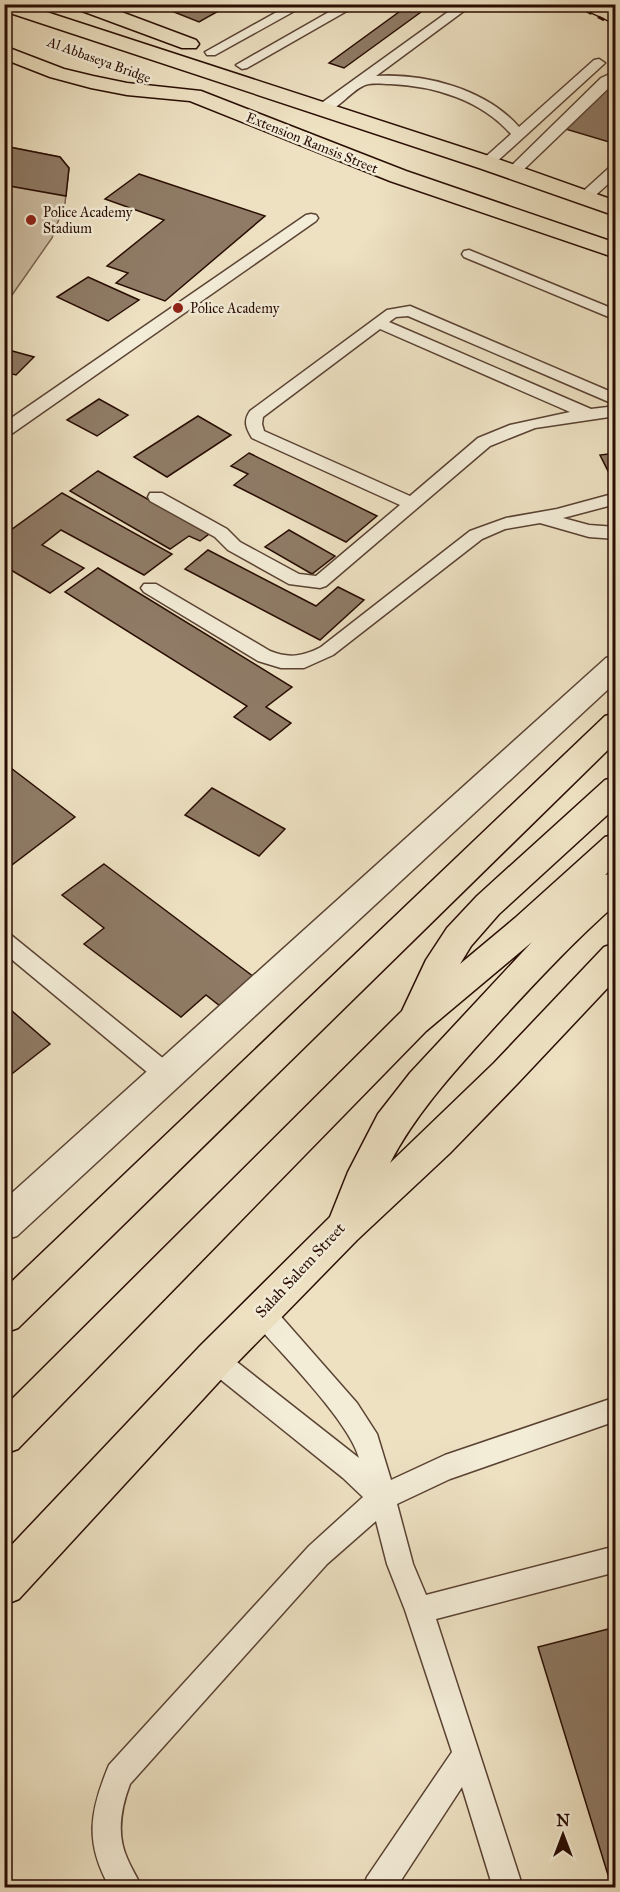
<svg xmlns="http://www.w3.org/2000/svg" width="620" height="1892" viewBox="0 0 620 1892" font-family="'IM FELL Great Primer',serif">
<rect width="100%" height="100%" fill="#ede1c2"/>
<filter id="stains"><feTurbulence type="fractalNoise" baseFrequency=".00333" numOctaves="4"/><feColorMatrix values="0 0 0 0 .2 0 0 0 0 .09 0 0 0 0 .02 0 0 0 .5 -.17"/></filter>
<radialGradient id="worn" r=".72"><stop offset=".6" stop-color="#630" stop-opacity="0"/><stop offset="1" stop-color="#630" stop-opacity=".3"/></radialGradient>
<polygon fill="#ccbda2" stroke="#7a6552" stroke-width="1.5" points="5,146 60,157 69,168 65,203 52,238 5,305"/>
<g fill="#8f7b66" stroke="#290d03" stroke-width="1.5">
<polygon points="154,4 231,4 199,22"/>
<polygon points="410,4 432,4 344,68 329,63"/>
<polygon points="616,78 616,144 562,128"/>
<polygon points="4,146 60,157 69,168 66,196 4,185"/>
<polygon points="139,174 265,216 165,301 116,283 128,273 107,266 164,220 105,199"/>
<polygon points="88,277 139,300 108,321 57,297"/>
<polygon points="5,349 34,357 16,375 4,372"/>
<polygon points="99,399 128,415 97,436 67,420"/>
<polygon points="198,416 231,435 167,477 134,457"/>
<polygon points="249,453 377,516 346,542 234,485 248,474 231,466"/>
<polygon points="616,453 616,483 614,483 600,455"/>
<polygon points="98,471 209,534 200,541 189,536 170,549 70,491"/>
<polygon points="62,493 172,554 144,575 61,530 42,545 84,568 50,593 4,566 4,535"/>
<polygon points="289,530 335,556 312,574 265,547"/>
<polygon points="208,550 316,606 338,587 364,600 320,640 185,569"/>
<polygon points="98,568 292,687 266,707 291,723 270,740 234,717 247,706 65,592"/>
<polygon points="7,765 75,817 4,871 4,768"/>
<polygon points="212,788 285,829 259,856 185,815"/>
<polygon points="104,864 254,977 220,1006 206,995 181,1017 84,944 104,928 62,895"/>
<polygon points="4,1004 50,1044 4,1080"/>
<polygon points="616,1627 616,1888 612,1888 538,1647"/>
</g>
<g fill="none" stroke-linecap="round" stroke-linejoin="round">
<g stroke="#5a4233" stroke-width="3">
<g id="service">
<polygon points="291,4 307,4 215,55 207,55 205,52"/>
<polygon points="343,4 359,4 247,68 242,69 236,65"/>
<path d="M459,4L472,5L376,76C425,73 486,89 519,127L594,60L599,59L605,63L492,166L487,167L480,163L482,160L511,134C481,100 435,86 390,84C382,84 370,82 363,86C349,92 333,117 316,113L314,110L316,107Z"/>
<polygon points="616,71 616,81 518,175 508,175 506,172 508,169 601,78"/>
<polygon points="616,165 616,177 589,201 579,201 577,198 579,195 611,166"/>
<polygon points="311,214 316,215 318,218 316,221 10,435 4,436 4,423 306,215"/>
<polygon points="469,250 616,310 616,320 464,257 462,254 464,251"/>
<path d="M410,306L616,394V405L408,316L396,317L389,322L591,409L616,406V416L535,428L490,446L326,586L320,588L289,584L228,550L215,537L150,501L148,497L150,493H162L227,529L240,542L299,574L316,576L400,505L252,438C246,428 243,421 250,411L387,310ZM380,329L570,412L510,425L478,438L410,496L264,431L262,424L263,417Z"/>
<path d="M616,493V504L563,518L589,525L616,527V539L589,537L540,523L505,529L482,539L333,655L304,668H281L258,661L144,592L141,588L144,584H156L270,651C289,659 304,656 321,647L470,531L506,518L557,509Z"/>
<polygon points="4,933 11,935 175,1068 178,1075 175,1082 167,1084 159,1082 4,953"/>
<path d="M261,1301L270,1304L357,1403L377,1434L391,1480L445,1455L616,1397V1421L450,1479L397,1504L413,1564L426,1595L616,1546V1572L436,1619L523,1888H493L462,1787L396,1888H363L367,1877L452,1752L405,1610L387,1564L376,1521L327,1564L130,1784C121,1808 116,1834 127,1858C131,1868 137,1877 142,1888H110C84,1842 90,1811 109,1765L309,1546L363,1497L343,1478L205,1367L202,1359L205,1351L214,1347L223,1351L359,1458C349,1421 280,1352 252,1320L249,1312L252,1304Z"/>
</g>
</g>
<g stroke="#5a4233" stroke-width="3">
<polygon id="minor" points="616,655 616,682 17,1236 4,1240 4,1200 606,658"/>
</g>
<g stroke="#290d03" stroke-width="3">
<g id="primary">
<polygon points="4,4 22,4 495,158 616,201 616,216 479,168 4,11"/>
<polygon points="72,4 100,4 196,40 199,44 196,48 182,48 74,8"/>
<polygon points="4,46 64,69 93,76 127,83 201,91 406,171 616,243 616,258 390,181 190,101 127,95 91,88 50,77 4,59"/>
</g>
</g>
<g stroke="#290d03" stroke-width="3">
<g id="trunk">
<polygon points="616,713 616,742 18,1328 4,1333 4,1289 605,716"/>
<path d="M616,777V807L499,914L471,946L460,964L515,918L605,837L616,834V865L605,875L616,872V904C571,944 531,987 490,1032C453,1073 416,1113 390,1163L494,1063L604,947L616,943V979L518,1083L450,1153L357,1240L228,1372L19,1599L4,1605V1553L200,1346L330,1217L348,1172L378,1114L410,1073L532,942L426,1031L18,1449L4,1454V1407L402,1011L426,960L447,928L477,896L605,780Z"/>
</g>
</g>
<g stroke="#290d03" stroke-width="3">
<polygon id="motorway" points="580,4 605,4 616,10 616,24 582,8"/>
</g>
<use href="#service" fill="#f3ecd7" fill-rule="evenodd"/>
<use href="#minor" fill="#f3ecd7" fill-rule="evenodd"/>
<use href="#primary" fill="#ede1c2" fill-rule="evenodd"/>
<use href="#trunk" fill="#ede1c2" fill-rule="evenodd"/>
<use href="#motorway" fill="#ede1c2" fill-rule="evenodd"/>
<polyline stroke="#290d03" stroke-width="3" stroke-dasharray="7 7" stroke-linecap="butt" points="573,4 616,26"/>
</g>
<g fill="#8f2418" stroke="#f3ecd7" stroke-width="2">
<circle cx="31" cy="220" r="6"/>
<circle cx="178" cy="308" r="6"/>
</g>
<g text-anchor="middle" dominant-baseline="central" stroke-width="5" stroke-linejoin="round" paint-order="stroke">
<g font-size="14" fill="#290d03" stroke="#f3ecd7">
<text transform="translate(99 60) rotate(20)">Al Abbaseya Bridge</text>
<text transform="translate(312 143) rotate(22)">Extension Ramsis Street</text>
</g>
<g font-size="14" fill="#290d03" stroke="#f3ecd7" text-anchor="start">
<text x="43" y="212">Police Academy<tspan x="43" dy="16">Stadium</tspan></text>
<text x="190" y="308">Police Academy</text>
</g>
<g font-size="16" fill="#290d03" stroke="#f3ecd7">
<text transform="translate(300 1270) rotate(-47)">Salah Salem Street</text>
</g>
</g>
<rect width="620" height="1892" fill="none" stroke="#ede1c2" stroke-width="24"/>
<rect x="6" y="6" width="608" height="1880" fill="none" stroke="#290d03" stroke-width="3"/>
<rect x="12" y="12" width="596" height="1868" fill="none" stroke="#290d03" stroke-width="1.5"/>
<g transform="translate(563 1835)" stroke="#f3ecd7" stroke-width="4.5" paint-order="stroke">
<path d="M0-4.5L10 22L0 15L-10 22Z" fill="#290d03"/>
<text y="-9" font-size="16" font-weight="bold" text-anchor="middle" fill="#290d03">N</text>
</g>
<rect width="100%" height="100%" filter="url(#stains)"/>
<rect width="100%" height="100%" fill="url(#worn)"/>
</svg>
